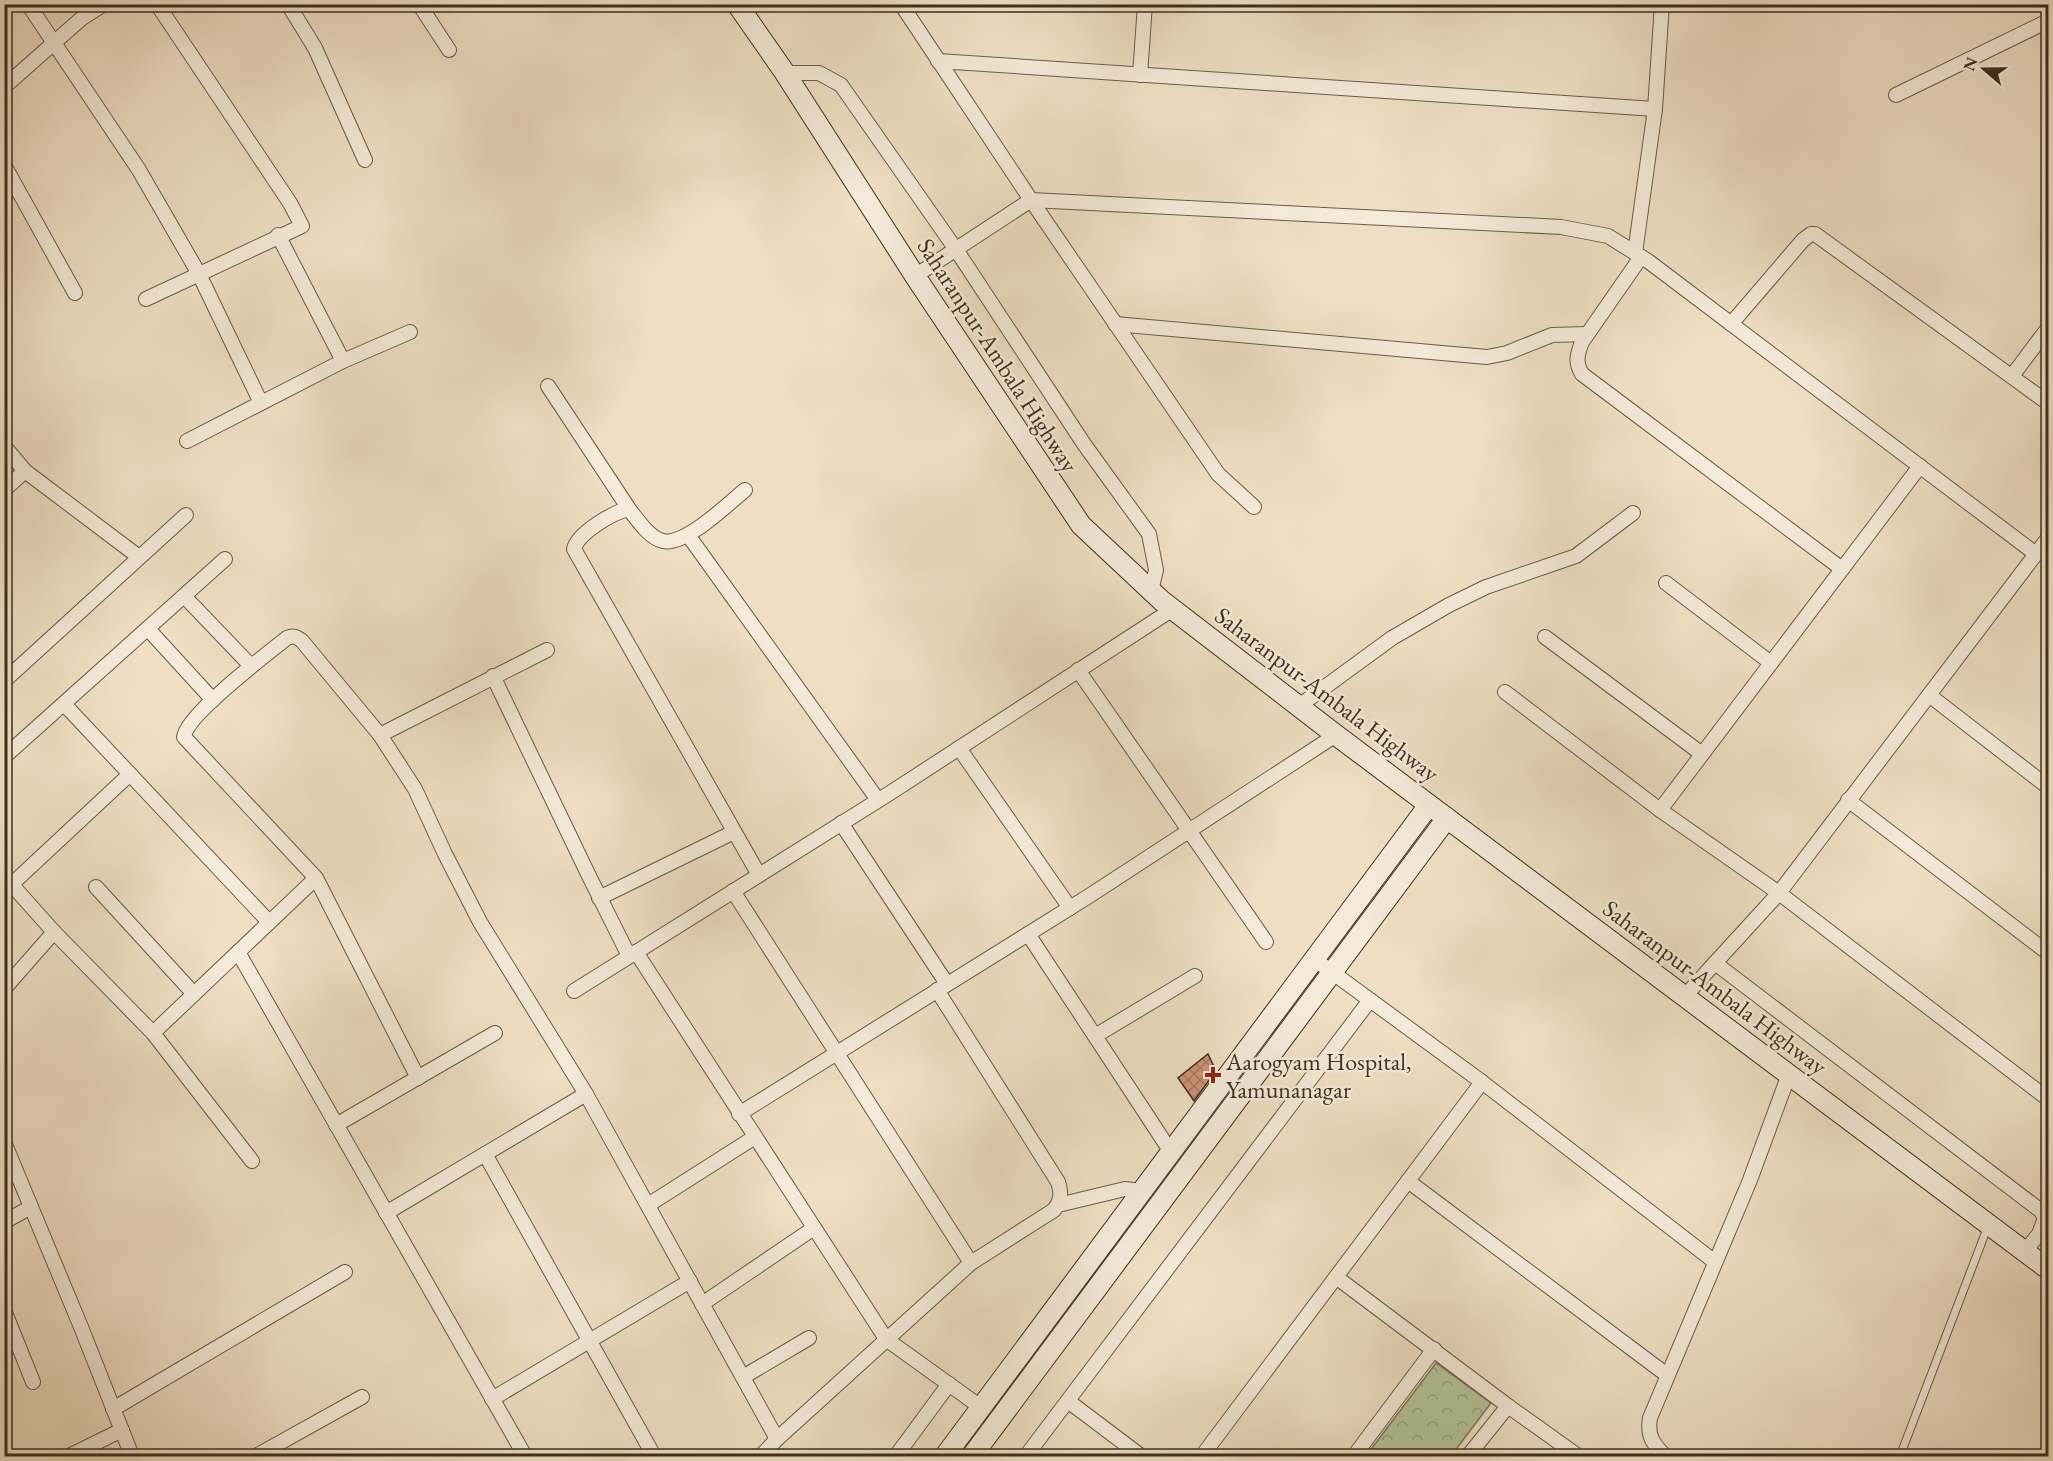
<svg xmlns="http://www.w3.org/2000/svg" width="2053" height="1461" viewBox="0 0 2053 1461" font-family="'EB Garamond',serif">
<defs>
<pattern id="park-crowns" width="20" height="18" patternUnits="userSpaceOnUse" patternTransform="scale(1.5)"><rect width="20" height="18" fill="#b3c399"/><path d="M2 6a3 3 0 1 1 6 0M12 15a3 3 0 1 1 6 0" fill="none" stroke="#939f7c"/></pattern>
<pattern id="building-cross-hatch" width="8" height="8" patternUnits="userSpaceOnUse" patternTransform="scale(1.5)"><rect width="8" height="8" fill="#d0937a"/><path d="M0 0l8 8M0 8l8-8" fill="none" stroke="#aa7863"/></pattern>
</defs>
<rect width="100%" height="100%" fill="#eedfc4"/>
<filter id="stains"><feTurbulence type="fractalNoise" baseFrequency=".00333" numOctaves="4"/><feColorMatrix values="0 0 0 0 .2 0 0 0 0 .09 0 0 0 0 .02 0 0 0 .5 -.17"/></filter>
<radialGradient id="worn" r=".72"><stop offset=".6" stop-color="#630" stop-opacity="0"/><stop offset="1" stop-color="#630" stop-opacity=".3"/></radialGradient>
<polygon fill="url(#park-crowns)" stroke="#78795c" stroke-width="1.5" points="1436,1363 1491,1403 1451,1456 1366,1456"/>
<polygon fill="url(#building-cross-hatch)" stroke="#3e2f1f" stroke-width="1.5" points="1208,1054 1216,1071 1194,1101 1178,1078"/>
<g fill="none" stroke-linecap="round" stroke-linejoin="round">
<g stroke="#6a5b48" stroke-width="9">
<polyline id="lane" points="1900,1456 1988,1226"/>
</g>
<g stroke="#6a5b48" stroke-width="16">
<g id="street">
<polyline points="28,4 139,170 199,274 261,403"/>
<polyline points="288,4 315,48 365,160"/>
<polyline points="419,4 449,50"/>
<polyline points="901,4 1031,200 1218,474 1254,507"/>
<polyline points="938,61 1655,109"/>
<polyline points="785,73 819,73 841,85 957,251 1084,444 1149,534 1156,570 1151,591"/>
<polyline points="1140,75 1145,4"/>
<polyline points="4,87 82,18 104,4"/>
<polyline points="1896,95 2048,21"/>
<polyline points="4,165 75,293"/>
<polyline points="278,235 343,361"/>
<polyline points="1635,253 1655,109 1662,4"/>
<path d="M1641,257L1582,342C1577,355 1575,362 1582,374L1842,569"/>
<polyline points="915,276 1031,200 1561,227 1608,236 1648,261 2036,554"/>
<polyline points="146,299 302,226 290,203 157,4"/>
<polyline points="1115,324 1487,357 1507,353 1552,335 1587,334"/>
<polyline points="1731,324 1803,240 1811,234 1815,234 2048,403"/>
<polyline points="2012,376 2048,328"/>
<polyline points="548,386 629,509"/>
<polyline points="187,441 343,361 410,332"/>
<polyline points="4,446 25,471 139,557"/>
<polyline points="4,490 25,471"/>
<path d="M745,490C728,504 685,546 663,541C649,538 637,519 629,509C613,512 578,533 574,549L759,875"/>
<polyline points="688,535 878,800"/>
<polyline points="1666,583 1771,663"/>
<polyline points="184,596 251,666"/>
<polyline points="148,629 213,700"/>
<polyline points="1545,637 1702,754"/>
<polyline points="1078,670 1266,942"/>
<polyline points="493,676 589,876 629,956"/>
<polyline points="4,681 186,515"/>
<polyline points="1505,692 1660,810 1779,893 2048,1099"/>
<polyline points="1929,695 2048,787"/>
<polyline points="64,704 269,922"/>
<polyline points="1299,706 1392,638 1449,605 1486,587 1576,556 1633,513"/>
<polyline points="380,735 547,650"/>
<polyline points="959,748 1070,908"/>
<polyline points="4,757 225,559"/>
<polyline points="1848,800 2048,953"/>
<polyline points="1660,810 1920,466"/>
<polyline points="841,823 947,984"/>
<polyline points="4,876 54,932 153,1033 252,1161"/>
<polyline points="12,884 130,774"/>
<polyline points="96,887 194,994"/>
<polyline points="733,891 971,1263"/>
<polyline points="599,898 734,832"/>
<polyline points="1028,934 1171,1152"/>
<polyline points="238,952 525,1456"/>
<polyline points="636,952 886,1339 982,1408"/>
<polyline points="1314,959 1482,1082 1715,1262"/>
<polyline points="1715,963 1779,893 2048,538"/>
<polyline points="4,989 54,932"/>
<polyline points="574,991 890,793 1173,609"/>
<polyline points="1685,996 1715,963 2041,1211 2045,1218 2039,1234 2025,1251"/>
<polyline points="153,1033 316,878"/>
<polyline points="1095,1036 1195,976"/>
<path d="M418,1078L316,878L184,737C186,715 267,654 287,638C294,635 297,637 302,641L380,735L415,789L445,854L480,922L586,1094L777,1439"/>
<polyline points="739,1114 1089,896 1336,735"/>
<polyline points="336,1125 495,1033"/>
<polyline points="4,1142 81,1327 132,1456"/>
<polyline points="485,1154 654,1456"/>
<polyline points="1408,1181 1667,1375"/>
<polyline points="648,1205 755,1137"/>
<polyline points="1058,1205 1125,1189 1142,1191"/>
<polyline points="386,1213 586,1094"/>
<polyline points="4,1222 31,1207"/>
<polyline points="1336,1277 1508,1406 1578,1456"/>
<polyline points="702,1304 814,1228"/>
<polyline points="4,1310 33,1382"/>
<polyline points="743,1377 809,1338"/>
<polyline points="492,1399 690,1281"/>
<polyline points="1068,1401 1141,1456"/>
<polyline points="113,1409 345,1272"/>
<polyline points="69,1456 122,1430"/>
<polyline points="256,1456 362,1397"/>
<path d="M761,1456L777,1439L971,1263L1054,1210C1061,1201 1062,1193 1058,1182L937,990"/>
<polyline points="896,1456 949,1384"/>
<polyline points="1026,1456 1370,1000"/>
<polyline points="1202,1456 1482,1082"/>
<polyline points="1354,1456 1434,1349"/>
<polyline points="1468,1456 1508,1406"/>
<path d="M1665,1456C1653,1444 1647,1436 1650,1418L1750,1180L1789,1074"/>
</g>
</g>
<g stroke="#3e2f1f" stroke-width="22">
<g id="secondary">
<polyline points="737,4 785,73 915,276 1081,525 1162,601 1336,735 2048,1269"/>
<polyline points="945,1456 1429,805"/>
<polyline points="972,1456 1447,818"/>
</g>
</g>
<use href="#lane" stroke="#f4ead9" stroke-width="7"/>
<use href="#street" stroke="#f4ead9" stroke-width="14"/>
<use href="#secondary" stroke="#f4ead9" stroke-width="20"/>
</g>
<path fill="#8f2418" stroke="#f4ead9" stroke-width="2" d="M1210 1066h6v6h6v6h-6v6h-6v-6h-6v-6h6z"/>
<g text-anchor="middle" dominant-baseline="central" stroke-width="5" stroke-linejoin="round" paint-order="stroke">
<g font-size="24" fill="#3e2f1f" stroke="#f4ead9">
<text transform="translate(998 355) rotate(57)">Saharanpur-Ambala Highway</text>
<text transform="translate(1327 694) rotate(37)">Saharanpur-Ambala Highway</text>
<text transform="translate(1715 987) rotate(37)">Saharanpur-Ambala Highway</text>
</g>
<g font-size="24" fill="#3e2f1f" stroke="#f4ead9" text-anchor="start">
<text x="1226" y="1061">Aarogyam Hospital,<tspan x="1226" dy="28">Yamunanagar</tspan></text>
</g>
</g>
<rect width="2053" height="1461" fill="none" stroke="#eedfc4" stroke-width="24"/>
<rect x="6" y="6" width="2041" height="1449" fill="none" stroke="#3e2f1f" stroke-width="3"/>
<rect x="12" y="12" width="2029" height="1437" fill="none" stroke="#3e2f1f" stroke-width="1.5"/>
<g transform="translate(1984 69) rotate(290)" stroke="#f4ead9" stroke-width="4.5" paint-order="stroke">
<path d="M0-4.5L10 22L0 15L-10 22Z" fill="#3e2f1f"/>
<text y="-9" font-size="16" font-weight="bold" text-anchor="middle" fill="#3e2f1f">N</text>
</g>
<rect width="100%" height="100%" filter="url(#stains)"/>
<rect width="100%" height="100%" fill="url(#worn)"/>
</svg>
